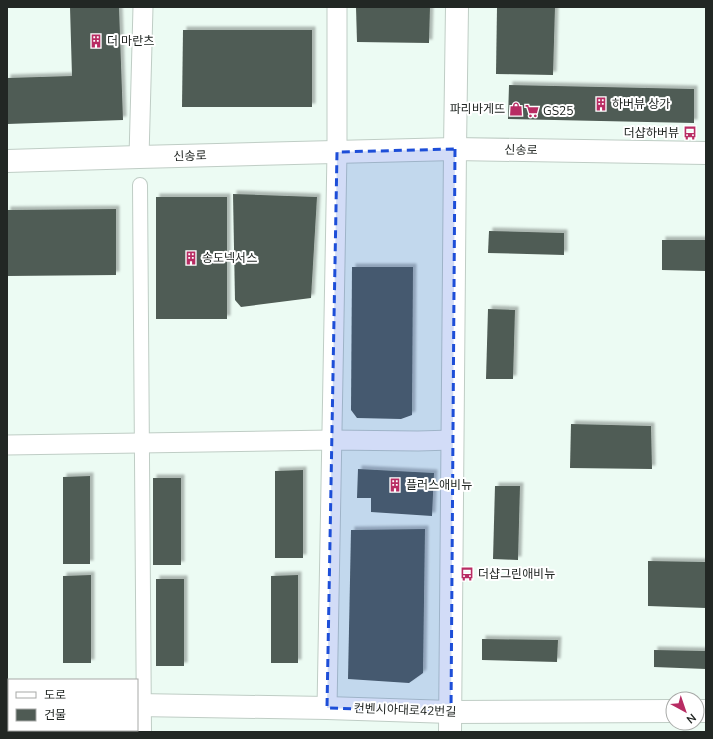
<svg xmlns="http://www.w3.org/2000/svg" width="713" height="739" viewBox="0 0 713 739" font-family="'Nunito Sans','Noto Sans KR',sans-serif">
<defs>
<filter id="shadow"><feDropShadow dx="3.5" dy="-3.5" stdDeviation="1" flood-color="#0004"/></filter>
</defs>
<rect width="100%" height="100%" fill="#ecfbf3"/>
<g fill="#4f5b54" filter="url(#shadow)">
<polygon points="70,7 119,7 123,120 7,124 7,78 72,76"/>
<polygon points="356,7 430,7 429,43 357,42"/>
<polygon points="497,7 555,7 553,75 496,74"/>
<polygon points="183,30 312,30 312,107 182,107"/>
<polygon points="509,85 694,89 694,123 508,119"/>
<polygon points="233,194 317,197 311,298 241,307 235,300"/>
<rect x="156" y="197" width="71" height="122"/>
<polygon points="116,209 116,275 7,276 7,210"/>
<polygon points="489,231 564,233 564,255 488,253"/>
<polygon points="662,240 706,240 706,271 662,270"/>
<polygon points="352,267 413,267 412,415 401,419 357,418 351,410"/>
<polygon points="488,309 515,310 513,379 486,379"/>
<polygon points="571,424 651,426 652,469 570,468"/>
<polygon points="358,469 434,473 432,516 371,512 371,498 357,498"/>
<polygon points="303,470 303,558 275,558 275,471"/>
<polygon points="90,476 90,564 63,564 63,477"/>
<rect x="153" y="478" width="28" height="87"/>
<polygon points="495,486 520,486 518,560 493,559"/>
<polygon points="425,529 423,673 409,683 348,679 351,530"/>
<polygon points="648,561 706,562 706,608 648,606"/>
<polygon points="91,575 91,663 63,663 63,576"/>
<polygon points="298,575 298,663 271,663 271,576"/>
<rect x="156" y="579" width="28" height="87"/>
<polygon points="482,639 558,640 557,662 482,660"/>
<polygon points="654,650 706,651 706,669 654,667"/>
</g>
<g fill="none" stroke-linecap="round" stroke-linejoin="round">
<g stroke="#bfcdc5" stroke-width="16">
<polyline id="pedestrian" points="140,185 144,732"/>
</g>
<g stroke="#bfcdc5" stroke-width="21">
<g id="minor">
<polyline points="139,157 143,7"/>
<polyline points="7,445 332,440 418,441 452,440"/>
<polyline points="327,708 337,152 337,7"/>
</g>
</g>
<g stroke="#bfcdc5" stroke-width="24">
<g id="tertiary">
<polyline points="7,161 139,157 455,149 706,153"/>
<polyline points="7,704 9,704"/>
<polyline points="137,705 327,708 451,712 673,711"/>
<polyline points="697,711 706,711"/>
<polyline points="450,732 455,149 457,7"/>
</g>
</g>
<use href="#pedestrian" stroke="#fff" stroke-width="14"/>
<use href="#minor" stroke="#fff" stroke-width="19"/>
<use href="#tertiary" stroke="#fff" stroke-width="22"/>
</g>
<path fill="#1d4ed8" fill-opacity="0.2" stroke="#1d4ed8" stroke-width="3" stroke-dasharray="8 5" stroke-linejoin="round" d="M455,149L451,712L327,708L337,152Z"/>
<defs>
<g id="building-bare" transform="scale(1.08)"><path d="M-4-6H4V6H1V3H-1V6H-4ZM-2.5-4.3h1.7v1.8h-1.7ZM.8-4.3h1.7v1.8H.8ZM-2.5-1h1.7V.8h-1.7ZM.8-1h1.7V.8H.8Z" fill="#b82c63" stroke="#fff" stroke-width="2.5" paint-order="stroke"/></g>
<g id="shop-bare" transform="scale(1.08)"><path d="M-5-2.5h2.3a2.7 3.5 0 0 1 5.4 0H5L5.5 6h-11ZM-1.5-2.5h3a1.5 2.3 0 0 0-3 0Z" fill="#b82c63" stroke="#fff" stroke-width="2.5" paint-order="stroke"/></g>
<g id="supermarket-bare" transform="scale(1.08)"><path d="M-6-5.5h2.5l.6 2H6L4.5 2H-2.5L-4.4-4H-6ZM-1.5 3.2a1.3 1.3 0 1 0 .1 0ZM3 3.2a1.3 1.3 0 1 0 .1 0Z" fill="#b82c63" stroke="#fff" stroke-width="2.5" paint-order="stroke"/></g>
<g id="bus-bare" transform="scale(1.08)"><path d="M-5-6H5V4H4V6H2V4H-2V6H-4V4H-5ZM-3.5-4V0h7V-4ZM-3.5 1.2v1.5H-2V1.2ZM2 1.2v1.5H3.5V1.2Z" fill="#b82c63" stroke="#fff" stroke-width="2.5" paint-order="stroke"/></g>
</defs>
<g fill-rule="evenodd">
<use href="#building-bare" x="96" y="41"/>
<use href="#building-bare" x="601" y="104"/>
<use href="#shop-bare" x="516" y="109"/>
<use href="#supermarket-bare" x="532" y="111"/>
<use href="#bus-bare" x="690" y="133"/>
<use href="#building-bare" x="191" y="258"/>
<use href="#building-bare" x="395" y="485"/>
<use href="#bus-bare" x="467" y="574"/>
</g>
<g text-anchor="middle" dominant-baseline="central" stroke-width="4" stroke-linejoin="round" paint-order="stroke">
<g font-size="12" fill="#222724" stroke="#fff" text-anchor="start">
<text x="107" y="41">더 마란츠</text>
<text x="612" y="104">하버뷰 상가</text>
<text x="505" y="109" text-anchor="end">파리바게뜨</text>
<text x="543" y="111">GS25</text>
<text x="679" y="133" text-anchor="end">더샵하버뷰</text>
<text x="202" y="258">송도넥서스</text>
<text x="406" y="485">플러스애비뉴</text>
<text x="478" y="574">더샵그린애비뉴</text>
</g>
<g font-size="12" fill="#222724" stroke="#fff">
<text transform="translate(521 150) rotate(1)">신송로</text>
<text transform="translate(190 156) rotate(-2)">신송로</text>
<text transform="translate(405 710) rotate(2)">컨벤시아대로42번길</text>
</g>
</g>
<rect width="713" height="739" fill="none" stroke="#222724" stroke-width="16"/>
<rect x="8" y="679" width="130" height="52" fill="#ffffff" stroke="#a7a9a7"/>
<rect x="16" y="692" width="20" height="6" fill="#ffffff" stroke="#a7a9a7"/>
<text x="44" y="699" font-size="12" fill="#222724">도로</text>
<rect x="16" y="709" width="20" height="12" fill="#4f5b54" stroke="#a7a9a7"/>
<text x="44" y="719" font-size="12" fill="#222724">건물</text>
<g transform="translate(685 711) rotate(140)"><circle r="19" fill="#ffffff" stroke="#a7a9a7"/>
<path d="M0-3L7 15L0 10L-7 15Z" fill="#b82c63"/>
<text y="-6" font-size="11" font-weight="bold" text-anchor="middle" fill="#222724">N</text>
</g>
</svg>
